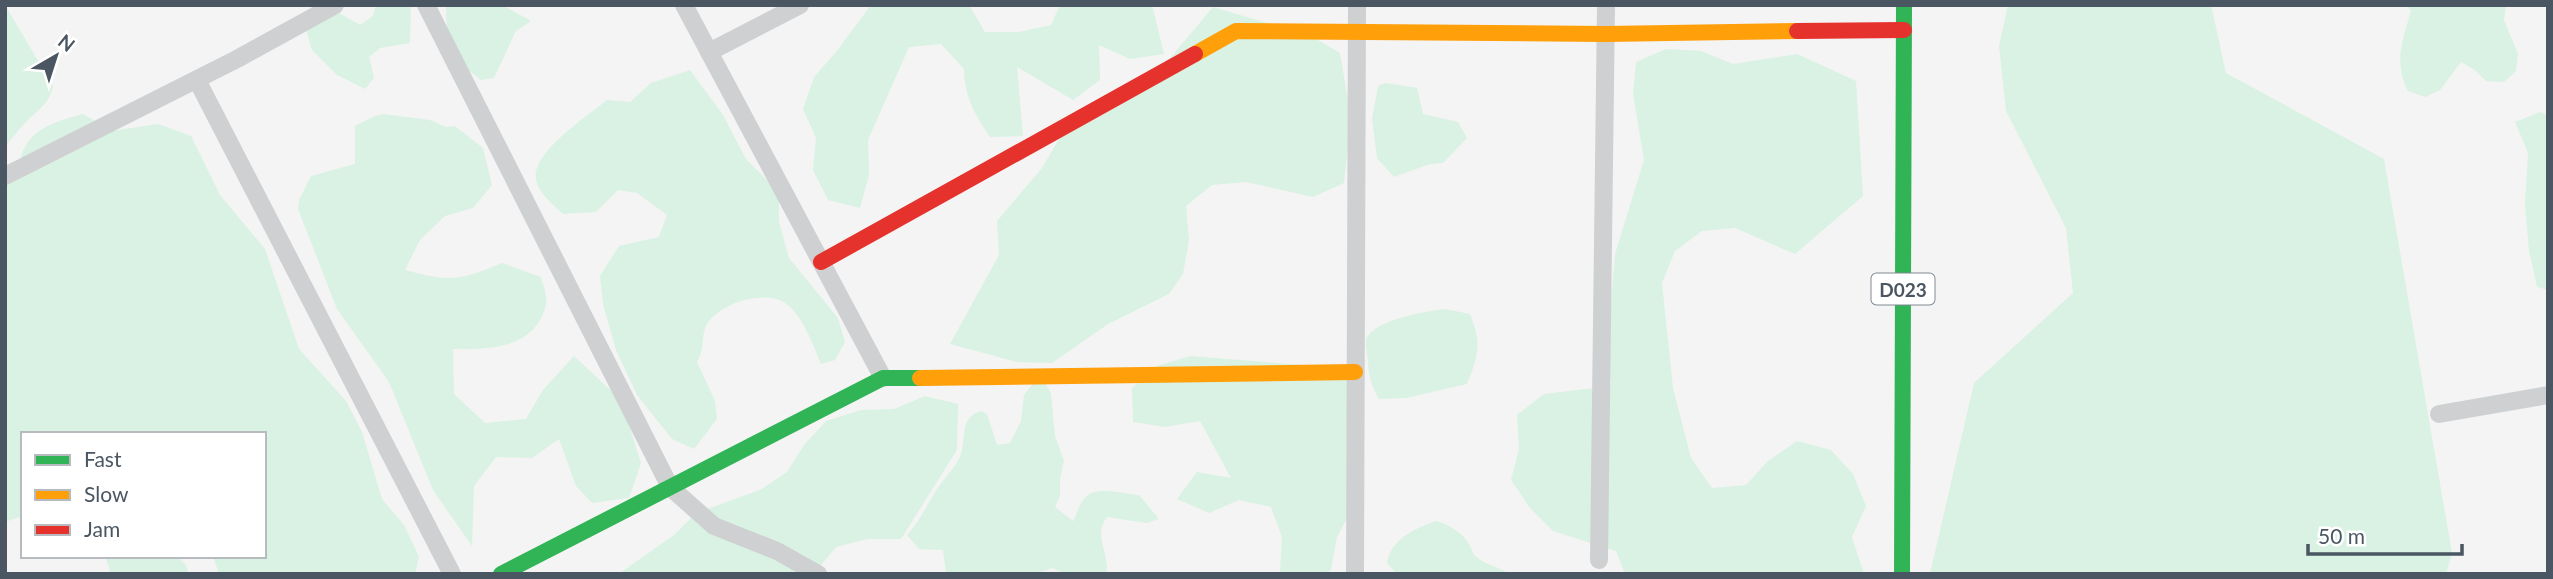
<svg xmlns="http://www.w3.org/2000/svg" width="2553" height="579" viewBox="0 0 2553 579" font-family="Lato,sans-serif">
<rect width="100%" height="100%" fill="#f4f4f4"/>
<g fill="#d9f2e3">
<path d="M5,5L53,86C50,103 38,110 27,121C19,129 12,138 5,147Z"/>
<polygon points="376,5 411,5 410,43 380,48 369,57 374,78 365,89 337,75 312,50 305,26 337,12 360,25 373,16"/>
<polygon points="446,5 502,5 531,21 516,31 494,78 481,80 459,63 447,44"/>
<path d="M871,5H969L985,32H1019L1051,25L1060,5H1152L1164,54L1130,59L1099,45L1100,80L1073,100L1017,67L1023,136L990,137C974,112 965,99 964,69L941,44L909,47L868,140L869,175L860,208L828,200L813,170L816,138L803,109L814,77L836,52Z"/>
<polygon points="2008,5 2211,5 2226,73 2384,159 2452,553 2446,574 1930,574 1974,383 2073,293 2066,228 2006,111 1999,46"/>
<path d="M2405,5H2506L2504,20L2518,54L2516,71L2504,82L2486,81L2475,70L2461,62L2440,90L2425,97L2408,91C2393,59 2403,42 2411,10Z"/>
<polygon points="1213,7 1311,36 1340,53 1351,118 1344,183 1313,197 1246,182 1212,185 1186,206 1189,240 1183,274 1169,294 1108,324 1052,363 1017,362 950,344 999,255 997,221 1042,168 1059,139 1145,88"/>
<polygon points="1666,49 1701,51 1733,64 1797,54 1856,81 1863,196 1795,254 1735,228 1702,231 1675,251 1662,283 1673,388 1691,458 1712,488 1746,485 1768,461 1797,441 1831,450 1853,474 1866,506 1852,537 1864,574 1625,574 1616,551 1553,531 1530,508 1511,480 1519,449 1517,415 1544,394 1611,386 1607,354 1615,254 1644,160 1633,94 1636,62"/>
<path d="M690,70L723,115L746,159L779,192V222L789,258L838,318L845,342L835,360L821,364C813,345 803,315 785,303C764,289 717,304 706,326C701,337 705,348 697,362L715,401L717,419L694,449L672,439L637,395L616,350L603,304L600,276L619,246L659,237L667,215L637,193L618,190L596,212L563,214C553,204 539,194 536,180C531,152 588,116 607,100L630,102L651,83Z"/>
<polygon points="1386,83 1417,88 1423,114 1458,122 1467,138 1443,163 1430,164 1394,177 1377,158 1372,119 1378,86"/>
<polygon points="2540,112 2548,115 2548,290 2537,287 2529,251 2525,205 2528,153 2515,122"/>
<path d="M83,114L112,131L158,124L191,136L220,195L265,249L299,349L346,401L362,432L382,499L404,525L419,557L415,574H219L213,556H264V434H23V516L5,522V186C23,174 16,164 25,147C36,126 62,120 83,114Z"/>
<path d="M383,114L430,120L446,127L455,126L483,148L492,185L473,208L445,216L420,240L405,270C450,282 459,281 502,263L541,277C543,285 548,297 546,304C537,348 489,350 453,349L454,394L485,423L526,419L543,390L574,356L621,400L641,463L629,498L592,503L576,486L559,439L532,458L496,457L474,486L472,546L433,490L389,382L337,309L298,209L299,200L311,176L355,164V126L375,116Z"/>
<path d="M1445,309L1470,314C1482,345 1479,354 1467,384L1406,398L1379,399C1372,387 1369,377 1368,363C1368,356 1365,347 1366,341C1370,320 1428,311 1445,309Z"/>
<polygon points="1190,356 1339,368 1361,397 1353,507 1337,537 1331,570 1327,574 1283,574 1280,571 1282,537 1271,507 1239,500 1209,513 1177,499 1197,472 1231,478 1200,421 1165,427 1133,422 1132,388 1157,366"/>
<path d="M1040,374L1051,393L1055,436L1064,461L1060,479V496L1055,507L1073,521C1078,513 1079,502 1087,496C1098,486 1125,494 1139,495L1159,519L1147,523L1107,517C1092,536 1111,555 1106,574H1066L1053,568L1032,574H946L943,550L919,549L907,535C920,521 927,505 937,489C944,478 955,468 960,457C967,439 958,418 981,411L987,414L997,445L1010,443L1021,421L1024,395Z"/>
<polygon points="925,396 958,404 957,450 901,539 867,539 836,547 814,574 620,573 674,535 696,513 760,490 787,472 804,445 826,421 861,410 894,409"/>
<path d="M1436,521C1448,524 1462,532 1469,544C1472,550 1473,555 1478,558C1488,566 1498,566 1509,574H1431L1423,572L1397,574L1387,563C1391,539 1414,529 1436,521Z"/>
<polygon points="105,556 176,556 186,565 189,574 111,574"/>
</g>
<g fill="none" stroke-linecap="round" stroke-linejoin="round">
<g stroke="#ced0d2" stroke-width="18">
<polyline points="426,5 670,487 714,526 777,551 818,574"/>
<polyline points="684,5 883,378"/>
<polyline points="709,52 800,5"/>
<polyline points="197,80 452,574"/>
<polyline points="5,176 237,59 335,5"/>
<polyline points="2439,414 2548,395"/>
<polyline points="1599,560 1606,5"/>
<polyline points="1355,574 1357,5"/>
</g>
<g stroke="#30b455" stroke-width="16">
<polyline points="501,574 883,378 920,378"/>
<polyline points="1902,574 1904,5"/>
</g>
<g stroke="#ff9f0a" stroke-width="16">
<polyline points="1195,54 1236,31 1606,34 1797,31"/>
<polyline points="920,378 1355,372"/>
</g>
<g stroke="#e5322d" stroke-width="16">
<polyline points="1797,31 1904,30"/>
<polyline points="821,262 1195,54"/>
</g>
</g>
<g text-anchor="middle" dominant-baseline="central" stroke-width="7" stroke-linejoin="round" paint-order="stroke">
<rect fill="#fff" stroke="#808990" stroke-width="2" x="1871.5" y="273.5" width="63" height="31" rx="5"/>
<g font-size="19" font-weight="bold" fill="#4a5661">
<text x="1903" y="289">D023</text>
</g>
</g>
<rect width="2553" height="579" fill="none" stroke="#4a5661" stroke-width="14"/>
<rect x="21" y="432" width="245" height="126" fill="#ffffff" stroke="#b7bbc0" stroke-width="2"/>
<rect x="35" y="455" width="35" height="10" fill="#30b455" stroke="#b7bbc0" stroke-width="2"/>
<text x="84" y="467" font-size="21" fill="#4a5661">Fast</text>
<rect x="35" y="490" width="35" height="10" fill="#ff9f0a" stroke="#b7bbc0" stroke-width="2"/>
<text x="84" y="502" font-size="21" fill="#4a5661">Slow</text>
<rect x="35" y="525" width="35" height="10" fill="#e5322d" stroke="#b7bbc0" stroke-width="2"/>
<text x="84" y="537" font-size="21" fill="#4a5661">Jam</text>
<g transform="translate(56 56) rotate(39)" stroke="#ffffff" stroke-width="5" paint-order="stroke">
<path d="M0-5L12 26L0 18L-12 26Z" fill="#4a5661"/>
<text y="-10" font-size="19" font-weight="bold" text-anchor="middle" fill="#4a5661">N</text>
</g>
<path d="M2308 544v10h154v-10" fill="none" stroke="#4a5661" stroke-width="3.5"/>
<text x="2318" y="544" font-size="21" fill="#4a5661" stroke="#ffffff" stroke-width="5" paint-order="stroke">50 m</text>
</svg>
